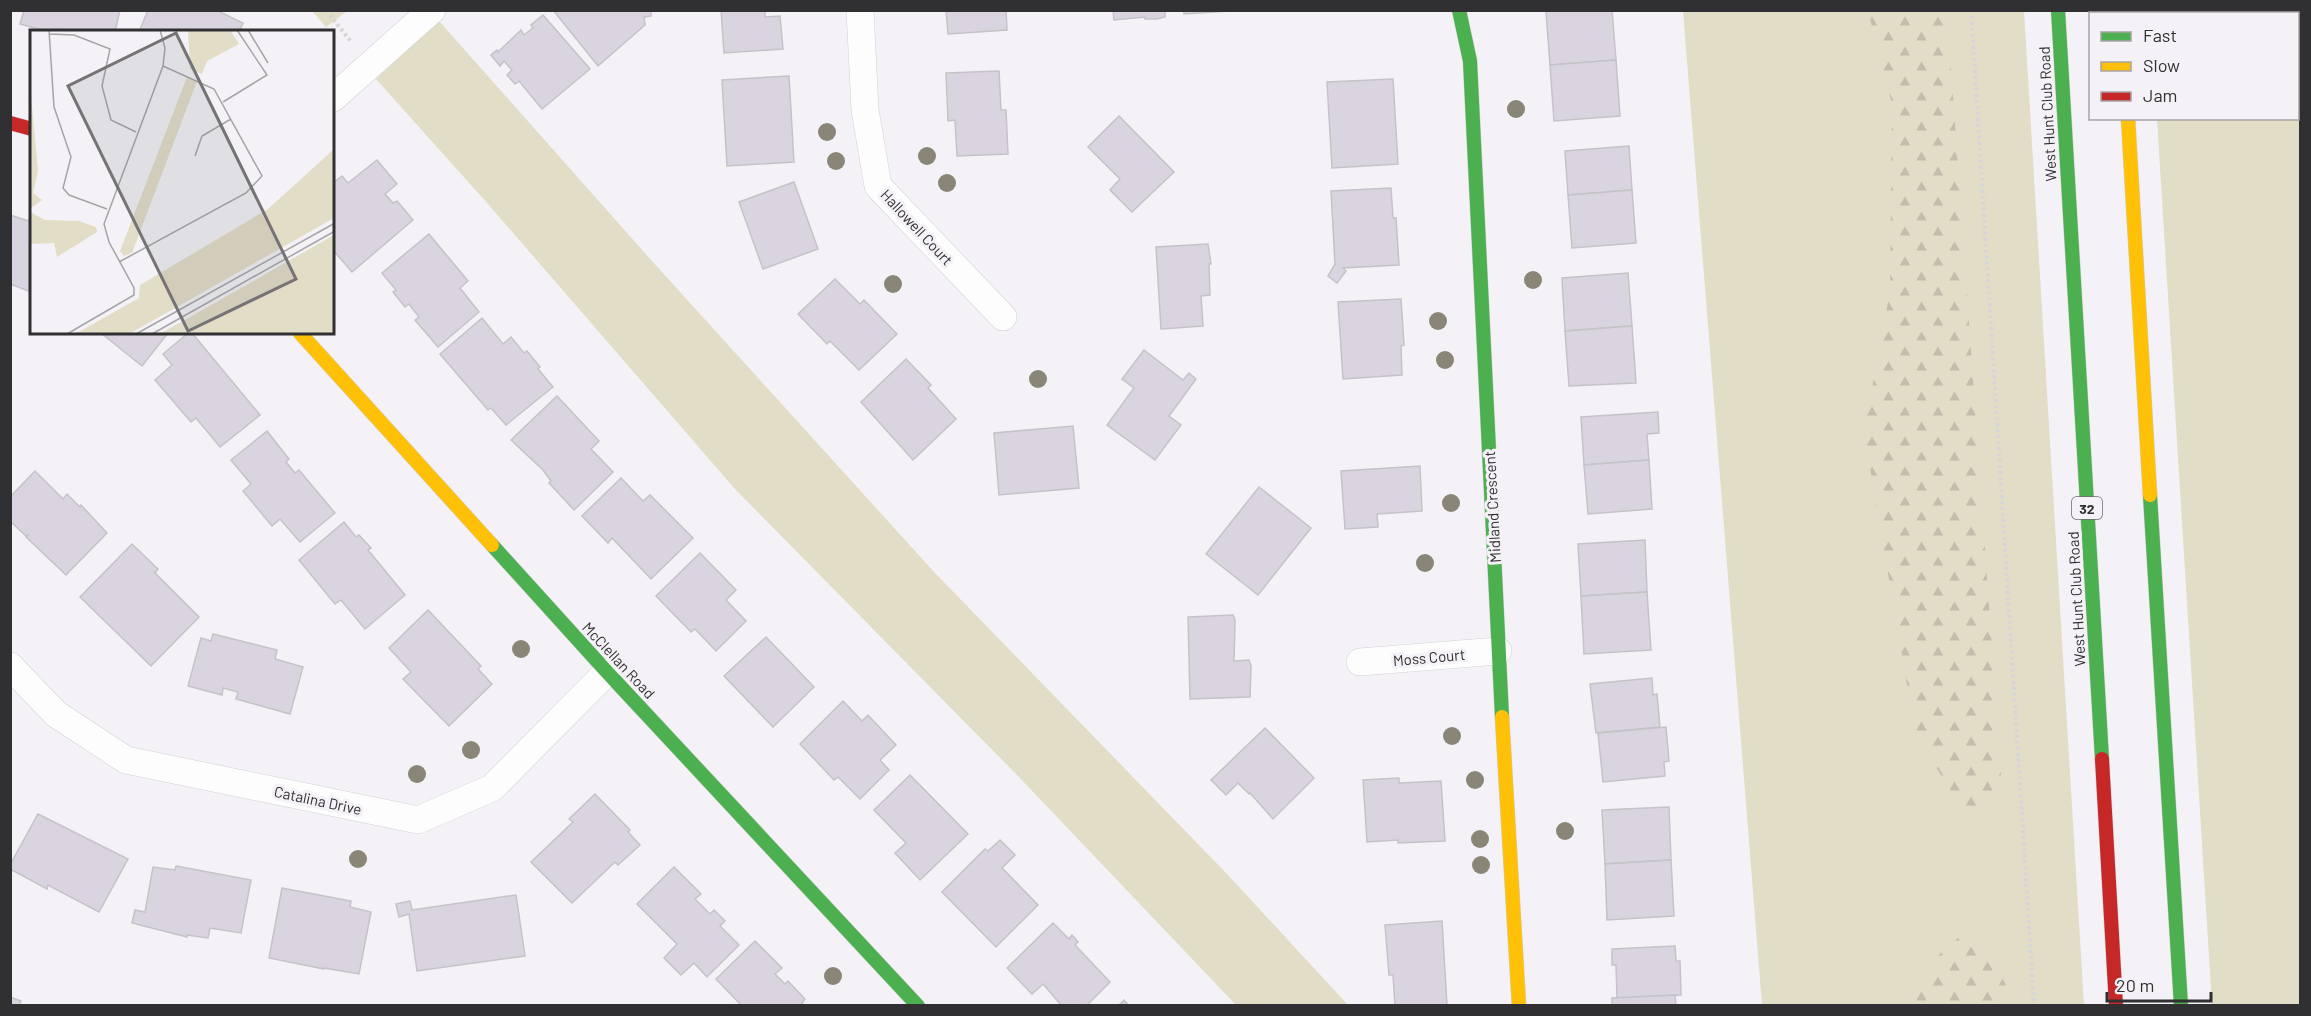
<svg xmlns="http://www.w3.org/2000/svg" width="2311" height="1016" viewBox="0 0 2311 1016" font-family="Barlow,sans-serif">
<defs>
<pattern id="forest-firs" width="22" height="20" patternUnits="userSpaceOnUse" patternTransform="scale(1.5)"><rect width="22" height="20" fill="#e2ddc6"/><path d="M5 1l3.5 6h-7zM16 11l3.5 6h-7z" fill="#c2beab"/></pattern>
</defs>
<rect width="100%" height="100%" fill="#f4f2f6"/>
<g fill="#e2ddc6">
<polygon points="312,11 347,11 326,27"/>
<polygon points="1683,11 2024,11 2084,1005 1762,1005"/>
<polygon points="2150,11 2300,11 2300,1005 2212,1005 2157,119 2298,118 2298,14 2150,14"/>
<polygon points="439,21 652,261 935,573 1227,874 1348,1005 1236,1005 1017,775 735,489 488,204 376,79"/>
</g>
<g fill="url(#forest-firs)">
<polygon points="1868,11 1947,11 2002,789 1972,827 1915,732 1864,432 1890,291 1892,104"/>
<polygon points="1959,937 1988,947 2015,1005 1914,1005 1915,999 1934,959"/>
</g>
<g fill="#dad4e0" stroke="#c5c3c7" stroke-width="1.5">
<polygon points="24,10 120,10 115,32 67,32 56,29 56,32 49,32 20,24"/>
<polygon points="148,10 216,10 243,23 239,32 139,32"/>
<polygon points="553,10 651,10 651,16 644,17 645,25 598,66"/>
<polygon points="721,10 765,10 765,17 780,16 783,49 724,53"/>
<polygon points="946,10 1006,10 1007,30 948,34"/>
<polygon points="1113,10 1165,10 1165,17 1157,19 1145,19 1145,17 1114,20"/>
<polygon points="1184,10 1247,10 1184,14"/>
<polygon points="1612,10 1616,60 1550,65 1546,11"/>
<polygon points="543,15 590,69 542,109 519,81 515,84 507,75 512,70 504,61 500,66 491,55 497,50 498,52 521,30 524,35 533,28 531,25"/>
<polygon points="1616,60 1620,116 1554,121 1550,65"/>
<polygon points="999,71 1001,110 1006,110 1008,154 957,156 955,120 948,121 946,73"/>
<polygon points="789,76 794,162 727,166 722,80"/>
<polygon points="1393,79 1398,164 1332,168 1327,82"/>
<polygon points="1119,116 1174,172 1132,212 1110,190 1120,179 1088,147"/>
<polygon points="1629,146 1632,190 1568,195 1565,151"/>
<polygon points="377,160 397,184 385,194 393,203 397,201 413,220 352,272 333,250 333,183 342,176 348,183"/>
<polygon points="794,182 818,249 763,269 739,202"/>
<polygon points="1391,188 1393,218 1396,218 1399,265 1343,268 1346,271 1337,283 1328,276 1335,264 1331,191"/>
<polygon points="1632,190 1636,243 1572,248 1568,195"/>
<polygon points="10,215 32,222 31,292 10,284"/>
<polygon points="429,234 468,281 460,288 479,312 438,347 415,320 419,317 409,304 405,307 393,292 396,290 382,273"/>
<polygon points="1208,244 1211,264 1209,264 1210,295 1201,296 1203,326 1161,329 1156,247"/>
<polygon points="1628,273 1632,326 1565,331 1562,278"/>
<polygon points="835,279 860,304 864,300 897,334 859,370 830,341 827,344 798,314"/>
<polygon points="1401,299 1404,345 1401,346 1402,375 1343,379 1338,302"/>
<polygon points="482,318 503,344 511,337 524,353 527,351 540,367 538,369 553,387 506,425 491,408 488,410 440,354"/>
<polygon points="1632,326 1636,383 1569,386 1565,331"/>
<polygon points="101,333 168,333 142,366"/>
<polygon points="188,333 192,333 260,415 220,447 196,418 191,422 155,380 172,365 163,354"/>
<polygon points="1144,350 1183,380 1189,373 1196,379 1169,416 1181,425 1155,460 1107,425 1134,388 1122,379"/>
<polygon points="906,359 931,385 928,388 956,419 913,460 861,402"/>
<polygon points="557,396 599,441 591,449 613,472 574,510 549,483 551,481 543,470 511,440"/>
<polygon points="1658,412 1659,433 1647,434 1649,460 1584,465 1581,417"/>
<polygon points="1073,426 1079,488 999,495 994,433"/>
<polygon points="267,431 289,459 286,462 295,473 299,470 335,513 300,542 280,519 272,526 243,491 251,484 231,460"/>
<polygon points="1649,460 1652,509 1588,514 1584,465"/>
<polygon points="1420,466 1422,511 1377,514 1378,527 1345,529 1341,471"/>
<polygon points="35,471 63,499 67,494 80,507 81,505 107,533 66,575 26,537 29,534 26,536 10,521 10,497"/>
<polygon points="621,478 643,501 650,495 693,538 651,579 612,538 608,543 582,516"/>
<polygon points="1259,487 1311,528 1258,595 1206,554"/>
<polygon points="344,522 356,537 359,535 371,548 368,550 405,595 365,629 341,600 335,604 299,560"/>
<polygon points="1645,540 1647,592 1581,596 1578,544"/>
<polygon points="132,544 158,569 155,573 199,617 151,666 80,597"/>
<polygon points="700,553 736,590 726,600 746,621 716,651 695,629 691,632 656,596"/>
<polygon points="1647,592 1651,650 1584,654 1581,596"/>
<polygon points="428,610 481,666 478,669 492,684 449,726 403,679 411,672 389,648"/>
<polygon points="1233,615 1235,620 1234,661 1249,660 1251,666 1250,697 1190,699 1188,617"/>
<polygon points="213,634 277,650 275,659 303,667 290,714 236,699 238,692 223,688 222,695 188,686 201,638 211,641"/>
<polygon points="766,637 814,687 773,727 724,676"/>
<polygon points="1652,678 1653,695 1657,694 1660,727 1596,733 1590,684"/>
<polygon points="843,701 862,721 868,715 896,745 880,760 889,770 860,799 838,777 834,780 800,744"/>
<polygon points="1666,727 1669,761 1664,762 1665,776 1603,782 1598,733"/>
<polygon points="1265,728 1314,778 1273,819 1250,793 1249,794 1238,783 1226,795 1211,780"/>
<polygon points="910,775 968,834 920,880 895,853 906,843 874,810"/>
<polygon points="1399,778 1399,783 1441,781 1445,841 1398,843 1398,840 1367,842 1363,780"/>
<polygon points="595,794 630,830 628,832 640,845 618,865 615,862 572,903 531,862 573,822 569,819"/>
<polygon points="1669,807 1671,860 1605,864 1602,810"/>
<polygon points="38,814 128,859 99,912 48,885 47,889 10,869 10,865"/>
<polygon points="1000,840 1015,855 1002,868 1038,905 996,947 942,892 985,849 988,851"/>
<polygon points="1671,860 1674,916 1607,920 1605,864"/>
<polygon points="176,866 251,880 241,933 210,928 208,938 187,935 187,937 132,923 135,910 145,912 153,867 175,870"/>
<polygon points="674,867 701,894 695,899 710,914 714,910 725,921 720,926 739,945 707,977 694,963 681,975 664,958 677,944 637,904"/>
<polygon points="282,888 351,901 350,907 371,912 359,974 324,968 324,969 269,958"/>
<polygon points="516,895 525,956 417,971 409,914 399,917 396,904 410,901 412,910"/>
<polygon points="1442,921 1447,1005 1395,1006 1393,975 1389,975 1385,925"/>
<polygon points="1053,923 1069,939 1072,935 1078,942 1075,945 1110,982 1086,1006 1062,1006 1043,984 1032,994 1007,968"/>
<polygon points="755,941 782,968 775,974 785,984 788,981 805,999 802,1003 805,1006 742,1006 716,979"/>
<polygon points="1675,946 1676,961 1680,961 1681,995 1617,998 1616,965 1612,965 1612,949"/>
<polygon points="1675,995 1676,1006 1612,1006 1612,998"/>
<polygon points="10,997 21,1001 19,1006 10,1006"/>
<polygon points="1124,1000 1129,1006 1118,1006"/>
</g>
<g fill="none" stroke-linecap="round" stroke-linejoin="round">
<g stroke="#d2d0d3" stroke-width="28">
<g id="street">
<polyline points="860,10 865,110 878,186 1003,317"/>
<polyline points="333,98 432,10"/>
<polyline points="1360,662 1498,651"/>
<polyline points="10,666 56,714 126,760 418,820 492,788 607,672"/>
</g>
</g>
<g stroke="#d2d0d3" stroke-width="15">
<g id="fast">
<polyline points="1459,10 1470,61 1502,717"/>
<polyline points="2058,10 2102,759"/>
<polyline points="2150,495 2181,1006"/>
<polyline points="492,545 607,672 918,1006"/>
</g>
</g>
<g stroke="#d2d0d3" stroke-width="15">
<g id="slow">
<polyline points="2122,10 2122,14"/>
<polyline points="2128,118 2150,495"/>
<polyline points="300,333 492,545"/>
<polyline points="1502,717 1519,1006"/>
</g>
</g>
<g stroke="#d2d0d3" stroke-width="15">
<g id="jam">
<polyline points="10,123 32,129"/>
<polyline points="2102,759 2116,1006"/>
</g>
</g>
<g stroke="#d7d6d7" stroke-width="4" stroke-dasharray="3 3" stroke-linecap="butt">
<polyline points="326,10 352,43"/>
<polyline points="1971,10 2034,1006"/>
</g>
<use href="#street" stroke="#fdfdfe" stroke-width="27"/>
<use href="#fast" stroke="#4caf50" stroke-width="14"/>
<use href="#slow" stroke="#ffc107" stroke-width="14"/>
<use href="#jam" stroke="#c62828" stroke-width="14"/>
</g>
<g fill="#898678">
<circle cx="1516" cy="109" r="9"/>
<circle cx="827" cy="132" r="9"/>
<circle cx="927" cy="156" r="9"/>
<circle cx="836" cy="161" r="9"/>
<circle cx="947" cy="183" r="9"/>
<circle cx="1533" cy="280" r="9"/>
<circle cx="893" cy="284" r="9"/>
<circle cx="1438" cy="321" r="9"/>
<circle cx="1445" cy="360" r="9"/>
<circle cx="1038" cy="379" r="9"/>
<circle cx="1451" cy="503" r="9"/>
<circle cx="1425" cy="563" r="9"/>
<circle cx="521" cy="649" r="9"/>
<circle cx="1452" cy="736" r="9"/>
<circle cx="471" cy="750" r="9"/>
<circle cx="417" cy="774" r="9"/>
<circle cx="1475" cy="780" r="9"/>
<circle cx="1565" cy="831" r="9"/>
<circle cx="1480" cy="839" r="9"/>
<circle cx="358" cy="859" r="9"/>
<circle cx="1481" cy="865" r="9"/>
<circle cx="833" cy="976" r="9"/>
</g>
<g text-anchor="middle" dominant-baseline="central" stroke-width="6" stroke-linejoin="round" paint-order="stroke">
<rect fill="#f4f1f7" stroke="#6b696c" stroke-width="1.5" x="2072" y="497" width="30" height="22" rx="4.5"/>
<g font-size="14" font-weight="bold" fill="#302f31">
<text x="2087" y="508">32</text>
</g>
<g font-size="15" fill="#302f31" stroke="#f4f1f7">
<text transform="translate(2047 114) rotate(-93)">West Hunt Club Road</text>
<text transform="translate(917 227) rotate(47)">Hallowell Court</text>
<text transform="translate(1492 507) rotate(-93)">Midland Crescent</text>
<text transform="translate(2076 599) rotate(-93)">West Hunt Club Road</text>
<text transform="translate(1429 657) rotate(-5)">Moss Court</text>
<text transform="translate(619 660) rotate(47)">McClellan Road</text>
<text transform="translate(318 800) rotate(12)">Catalina Drive</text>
</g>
</g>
<g transform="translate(30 30)">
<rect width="304" height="304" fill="#f4f2f6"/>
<path d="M158,0H200L209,14L177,31L172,44L160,39ZM157,47L167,51L102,223L94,226L90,221ZM304,119V188L99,304H45L109,268L110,255L238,179ZM304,205V304H129L153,291Z" fill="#e2ddc6"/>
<path d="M0,54L8,141L3,163L12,170L0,179ZM294,166L304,173L299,179L166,257L161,256L168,245L197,224L233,210L278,172ZM0,182L15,190L49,191L66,197L67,202L27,227L24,213L0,214ZM139,258L148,260L144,269L119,283L88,288L79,299L64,304H48Z" fill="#e2ddc6"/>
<path fill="none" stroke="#a6a4a7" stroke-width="1.5" d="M19,0L24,77L41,127L33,158L39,165L77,179M218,0L238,33M19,4L44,5L80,19L72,56L81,90L106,102M193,72L237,45L207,0M165,126L172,106L201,89M89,232L216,163L232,146L184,59L133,36M37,304L104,265V258L79,212L74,194L133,36L135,18L130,0M106,304L305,193M122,304L305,201"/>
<path fill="#757376" fill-opacity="0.15" stroke="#757376" stroke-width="3" d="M146,3L266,249L158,301L38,56Z"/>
<rect width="304" height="304" fill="none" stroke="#302f31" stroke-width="3"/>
</g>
<rect width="2311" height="1016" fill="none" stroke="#302f31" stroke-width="24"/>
<rect x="2089" y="12" width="210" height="108" fill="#f4f1f7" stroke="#a6a3a8" stroke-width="1.5"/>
<rect x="2101" y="32" width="30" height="9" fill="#4caf50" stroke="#a6a3a8" stroke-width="1.5"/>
<text x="2143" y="42" font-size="18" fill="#302f31">Fast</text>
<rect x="2101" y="62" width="30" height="9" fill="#ffc107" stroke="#a6a3a8" stroke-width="1.5"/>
<text x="2143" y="72" font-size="18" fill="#302f31">Slow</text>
<rect x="2101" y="92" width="30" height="9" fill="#c62828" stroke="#a6a3a8" stroke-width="1.5"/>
<text x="2143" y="102" font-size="18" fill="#302f31">Jam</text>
<path d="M2107 992v9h104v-9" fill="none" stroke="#302f31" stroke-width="3"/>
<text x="2116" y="992" font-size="18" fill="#302f31" stroke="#f4f1f7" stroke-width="4.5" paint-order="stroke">20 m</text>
</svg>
